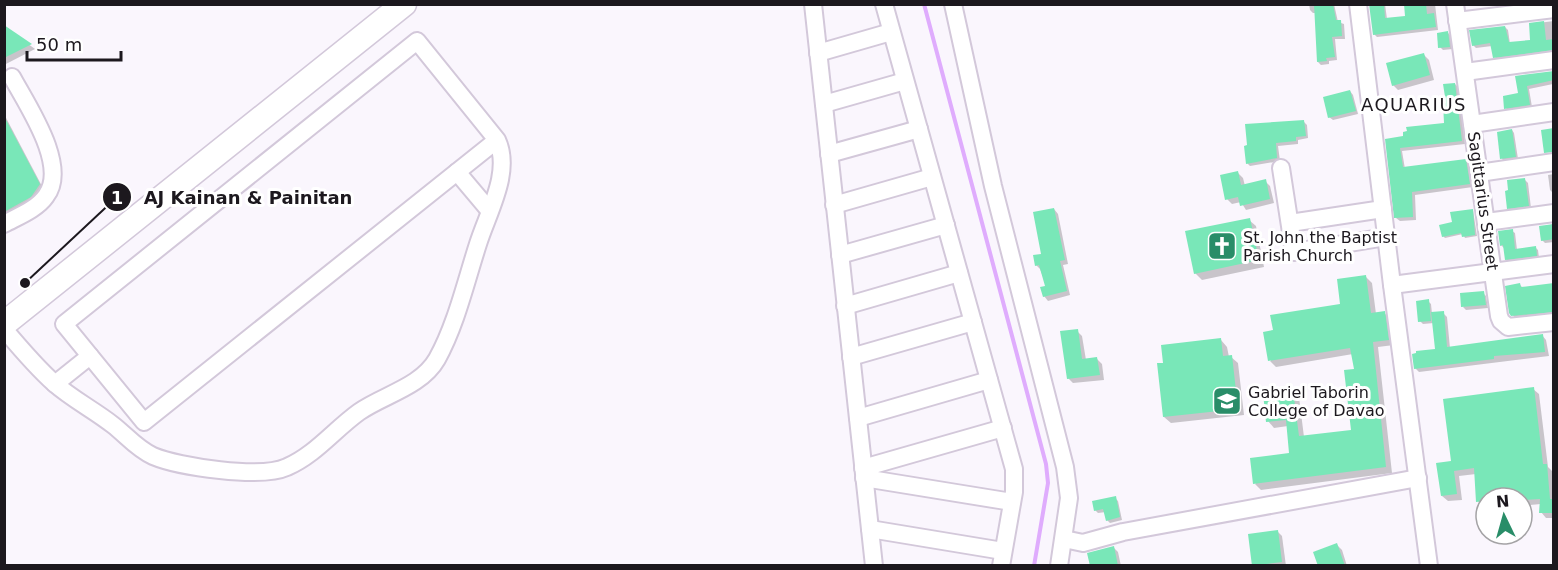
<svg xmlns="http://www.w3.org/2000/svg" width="1558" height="570" viewBox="0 0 1558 570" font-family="'DejaVu Sans',sans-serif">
<rect width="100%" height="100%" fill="#faf6fd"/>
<g fill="#0003">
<polygon points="1309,4 1334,4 1338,22 1344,24 1345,39 1335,39 1337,60 1329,61 1329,64 1321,65 1318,62 1316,13 1313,13 1310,10"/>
<polygon points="1370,4 1385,4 1387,19 1406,17 1405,4 1435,4 1438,30 1377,37 1374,34"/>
<polygon points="1554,21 1554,52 1498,60 1495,57 1492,46 1476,48 1473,45 1505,27 1508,30 1510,44 1532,41 1530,24"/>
<polygon points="4,26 35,49 4,65"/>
<polygon points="1448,33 1451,36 1453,49 1443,50 1440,47"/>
<polygon points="1424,55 1429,60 1434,80 1398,90 1393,85"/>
<polygon points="1554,72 1554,87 1553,84 1529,89 1532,107 1508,111 1506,108 1520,95 1517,77"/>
<polygon points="1455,84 1459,88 1465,144 1402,151 1405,169 1466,160 1469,164 1473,187 1415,195 1416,220 1400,221 1396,218 1387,140 1405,138 1446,124 1448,104"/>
<polygon points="1350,91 1353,95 1358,114 1333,120 1329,117"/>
<polygon points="4,114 44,190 4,220"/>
<polygon points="1304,122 1307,125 1308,138 1298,140 1298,144 1278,146 1280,161 1250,166 1247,163"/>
<polygon points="1512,130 1514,133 1518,159 1504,161 1502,159"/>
<polygon points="1238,173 1243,178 1245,186 1265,181 1270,186 1274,203 1246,210 1241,202 1232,204 1227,199"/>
<polygon points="1554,174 1554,193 1553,193 1550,190 1548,175"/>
<polygon points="1525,180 1528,183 1531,208 1511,211 1508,208"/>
<polygon points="1054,209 1058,214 1068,264 1063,265 1070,295 1048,301 1044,296 1047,287 1040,269 1036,265 1043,255"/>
<polygon points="1473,210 1477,236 1465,238 1463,234 1445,238 1443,236 1453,224"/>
<polygon points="1249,220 1256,226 1264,267 1202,280 1195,273"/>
<polygon points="1554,224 1554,242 1545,243 1542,240 1541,227"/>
<polygon points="1512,231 1515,233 1517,250 1535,247 1538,250 1539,258 1509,262 1506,259 1504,248 1501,245"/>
<polygon points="1366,277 1372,283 1376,314 1384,313 1391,319 1394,345 1378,347 1392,473 1261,490 1255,484 1291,455 1288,426 1274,428 1268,421 1293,391 1299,397 1304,437 1353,432 1355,370 1353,354 1276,367 1270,361 1342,305"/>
<polygon points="1554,284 1554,316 1517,320 1511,313 1520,285 1523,288"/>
<polygon points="1483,293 1486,296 1488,308 1466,310 1463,307"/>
<polygon points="1428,301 1431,304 1432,314 1443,313 1447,317 1450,348 1542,335 1546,340 1549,356 1419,372 1415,368 1436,350 1434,323 1423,324 1420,321"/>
<polygon points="1077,331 1082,336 1086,360 1097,359 1102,364 1104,380 1073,383 1068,378"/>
<polygon points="1221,340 1227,347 1229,357 1231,357 1238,363 1244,415 1171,423 1164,417 1165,364"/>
<polygon points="1533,389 1539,394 1548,467 1552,471 1554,480 1554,518 1546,518 1541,512 1541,504 1530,505 1525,500 1522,500 1522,498 1486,498 1486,507 1483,507 1478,501 1476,474 1459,476 1462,500 1448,501 1442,496 1452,462"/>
<polygon points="1115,498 1118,501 1122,520 1110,523 1107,520 1106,512 1098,513 1095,510"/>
<polygon points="1277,531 1282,536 1286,566 1253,566"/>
<polygon points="1337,545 1342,550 1347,566 1319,566"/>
<polygon points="1113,547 1118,552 1121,566 1091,566"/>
</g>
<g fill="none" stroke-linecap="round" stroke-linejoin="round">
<polyline stroke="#dfacfd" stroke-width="4" points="924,4 1046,464 1048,483 1034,566"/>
</g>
<g fill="#79e7b8">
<polygon points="1314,4 1333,4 1336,20 1341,20 1342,36 1332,37 1335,57 1326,58 1327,61 1317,62"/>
<polygon points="1369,4 1384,4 1385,18 1405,16 1404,4 1426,4 1427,14 1434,13 1436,27 1373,35"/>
<polygon points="1544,21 1546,40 1554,39 1554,50 1493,58 1490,43 1472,46 1469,30 1505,26 1509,42 1530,40 1529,23"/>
<polygon points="4,25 32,44 4,58"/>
<polygon points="1448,31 1450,47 1438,48 1437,33"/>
<polygon points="1424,53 1430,75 1392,86 1386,63"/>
<polygon points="1554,71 1554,80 1527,86 1530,105 1504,109 1503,96 1518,93 1515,76"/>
<polygon points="1455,83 1462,141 1400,148 1403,167 1466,159 1470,184 1412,192 1413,217 1394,218 1385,139 1403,136 1403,132 1407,131 1406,127 1444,123 1443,103 1446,103 1443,84"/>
<polygon points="1350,90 1356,111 1328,118 1323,97"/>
<polygon points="4,116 40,184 31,197 4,212"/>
<polygon points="1304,120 1306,136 1296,137 1296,141 1276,143 1277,158 1246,164 1244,146 1247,145 1245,124"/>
<polygon points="1554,128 1554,152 1544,153 1541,130"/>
<polygon points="1512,129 1516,157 1500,159 1497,132"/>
<polygon points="1238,171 1241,185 1266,179 1270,199 1240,206 1238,197 1225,200 1220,175"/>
<polygon points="1525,178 1529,206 1507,209 1505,191 1508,190 1507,180"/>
<polygon points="1054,208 1065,260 1060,261 1067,291 1043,297 1040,287 1045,286 1039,265 1035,266 1033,255 1041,254 1033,212"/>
<polygon points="1473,209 1475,235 1462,237 1461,233 1442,237 1439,225 1452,222 1450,212"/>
<polygon points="1250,218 1259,260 1194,274 1185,231"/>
<polygon points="1554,224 1554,239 1541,241 1539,226"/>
<polygon points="1513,229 1515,249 1536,246 1537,256 1505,260 1503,245 1500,246 1498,231"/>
<polygon points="1366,275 1371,313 1385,311 1389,340 1373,342 1386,467 1253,484 1250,458 1289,453 1286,420 1266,422 1263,393 1293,390 1299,436 1351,430 1344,370 1354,369 1350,348 1268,361 1263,332 1273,330 1270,315 1340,304 1337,279"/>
<polygon points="1520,283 1521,287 1554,283 1554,312 1511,316 1509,313 1505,286"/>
<polygon points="1484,291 1486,305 1461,307 1460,293"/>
<polygon points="1429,299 1431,321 1418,322 1416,301"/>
<polygon points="1444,311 1447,347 1543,334 1545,352 1494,356 1494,359 1414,369 1412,354 1416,353 1416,351 1435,349 1431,312"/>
<polygon points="1078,329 1082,359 1097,357 1100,375 1067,379 1060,331"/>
<polygon points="1221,338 1223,356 1232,355 1238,409 1163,417 1157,363 1163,363 1161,345"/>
<polygon points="1534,387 1543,464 1547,464 1550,499 1554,499 1554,513 1539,513 1540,499 1522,500 1522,495 1486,498 1486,501 1476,502 1474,468 1454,471 1457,494 1441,496 1436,463 1451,461 1443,399"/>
<polygon points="1116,496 1120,517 1106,521 1103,509 1094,511 1092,501"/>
<polygon points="1278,530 1282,562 1252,566 1248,534"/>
<polygon points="1337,543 1345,566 1318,566 1313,552"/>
<polygon points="1114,546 1118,566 1090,566 1087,553"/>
</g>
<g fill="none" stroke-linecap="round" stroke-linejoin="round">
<g stroke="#d3c8da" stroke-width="20">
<g id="minor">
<polyline points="813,4 874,566"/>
<polyline points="884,4 1014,469 1014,492 1001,566"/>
<polyline points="953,4 993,186 1065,467 1069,498 1059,566"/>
<polyline points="1358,4 1392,285 1429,566"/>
<polyline points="1455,4 1499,316 1501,321 1508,327 1554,322"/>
<polyline points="1457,21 1554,9"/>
<polyline points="818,53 891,32"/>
<polyline points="1465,72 1554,60"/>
<polyline points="824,104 905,81"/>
<polyline points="1472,124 1554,112"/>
<polyline points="829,154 919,129"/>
<polyline points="1281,168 1294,252 1386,237"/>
<polyline points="457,172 489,210"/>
<polyline points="1479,173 1554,162"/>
<polyline points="834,205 932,177"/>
<polyline points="1486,222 1554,213"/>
<polyline points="1290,223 1383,209"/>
<path d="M4,224C19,216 37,209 46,196C69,166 27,105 12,77"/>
<polyline points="840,255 946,225"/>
<polyline points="1392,285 1554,264"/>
<polyline points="845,306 959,273"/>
<path d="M4,329C20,348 36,367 54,383C72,399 94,410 113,425C126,435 137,449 153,456C179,467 261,479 287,467C315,455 334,430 359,412C383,395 421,387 437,359C456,325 466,281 478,244C488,212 512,172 497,140L417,41L64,324L144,422L497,140"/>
<polyline points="851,357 973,322"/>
<polyline points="55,384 90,356"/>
<polyline points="858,418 989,380"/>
<polyline points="863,468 1003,428"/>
<polyline points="864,478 1012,502"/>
<polyline points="870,529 1003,551"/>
<polyline points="1064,539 1083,543 1123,532 1418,478"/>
</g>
</g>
<g stroke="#d3c8da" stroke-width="27">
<polyline id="highway" points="4,324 404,4"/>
</g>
<use href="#minor" stroke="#fff" stroke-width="16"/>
<use href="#highway" stroke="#fff" stroke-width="24"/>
</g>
<defs>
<g id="church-square" transform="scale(1.5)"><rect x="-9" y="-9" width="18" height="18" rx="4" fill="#298d68" stroke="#fff"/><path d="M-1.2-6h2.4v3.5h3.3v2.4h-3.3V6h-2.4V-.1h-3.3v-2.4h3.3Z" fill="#fff"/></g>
<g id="university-square" transform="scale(1.5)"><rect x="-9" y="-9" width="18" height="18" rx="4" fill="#298d68" stroke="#fff"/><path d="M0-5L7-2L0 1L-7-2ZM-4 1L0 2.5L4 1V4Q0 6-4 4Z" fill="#fff"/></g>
</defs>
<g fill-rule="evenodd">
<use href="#church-square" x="1222" y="246"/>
<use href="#university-square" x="1227" y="401"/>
</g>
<g text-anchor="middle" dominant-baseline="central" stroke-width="6" stroke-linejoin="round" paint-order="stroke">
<g font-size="16" fill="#1c181e" stroke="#fff">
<text transform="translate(1483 201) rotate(82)">Sagittarius Street</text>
</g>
<g font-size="16" fill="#1c181e" stroke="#fff" text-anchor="start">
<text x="1243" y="237">St. John the Baptist<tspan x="1243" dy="18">Parish Church</tspan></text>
<text x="1248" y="392">Gabriel Taborin<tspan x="1248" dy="18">College of Davao</tspan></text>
</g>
<g font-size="18" letter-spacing="1.5" fill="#1c181e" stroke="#fff">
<text x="1414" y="104">AQUARIUS</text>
</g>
</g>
<path fill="none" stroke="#1c181e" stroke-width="2" d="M25 283L117 197"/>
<g fill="#1c181e" stroke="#fff" stroke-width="2">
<circle cx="25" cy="283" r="6"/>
<circle cx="117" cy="197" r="15"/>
</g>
<g font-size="18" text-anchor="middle" font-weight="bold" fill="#fff">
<text x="117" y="204">1</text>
</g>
<g font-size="18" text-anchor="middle" font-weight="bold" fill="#1c181e" stroke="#fff" stroke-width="6" stroke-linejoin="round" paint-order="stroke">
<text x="248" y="204">AJ Kainan &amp; Painitan</text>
</g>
<rect width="1558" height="570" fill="none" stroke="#1c181e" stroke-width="12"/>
<g transform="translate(1504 516) rotate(355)"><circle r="28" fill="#ffffff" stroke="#a4a3a5" stroke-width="1.5"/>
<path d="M0-4.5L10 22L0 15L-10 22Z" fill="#298d68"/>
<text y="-9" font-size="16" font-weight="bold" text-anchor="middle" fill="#1c181e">N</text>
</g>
<path d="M27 51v9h94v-9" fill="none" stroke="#1c181e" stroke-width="3"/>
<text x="36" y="51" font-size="18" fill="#1c181e" stroke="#ffffff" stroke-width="4.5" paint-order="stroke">50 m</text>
</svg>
